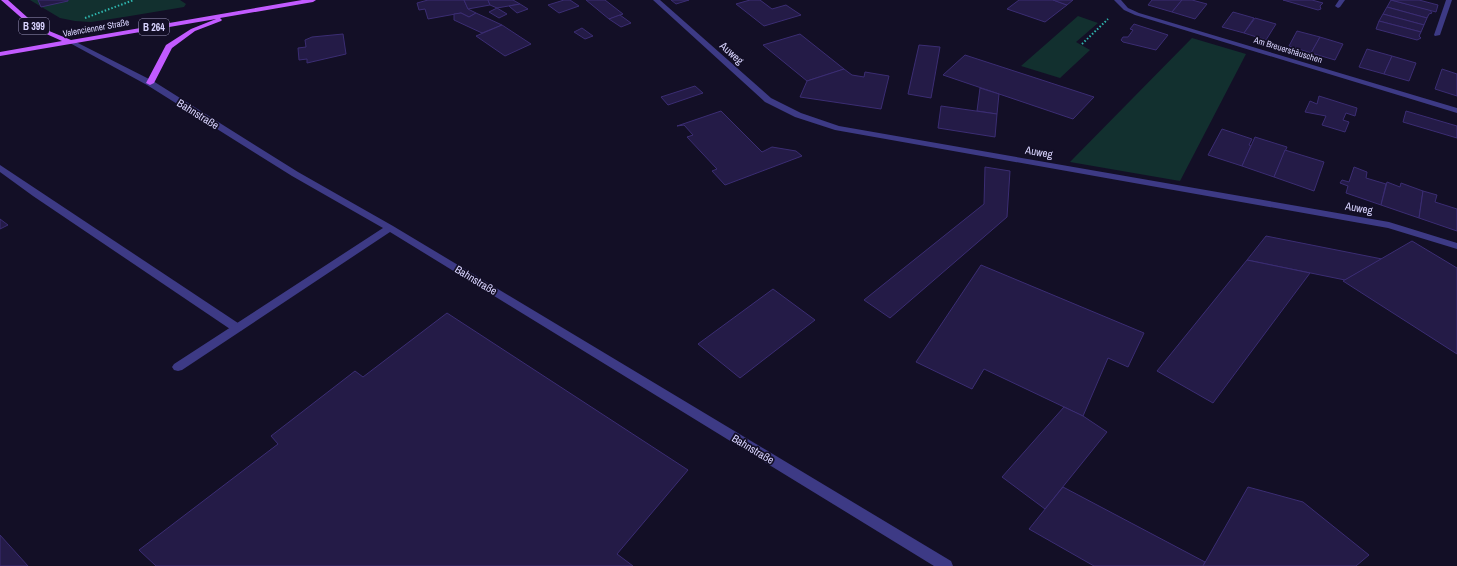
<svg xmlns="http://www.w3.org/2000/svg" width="1457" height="566" viewBox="0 0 1457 566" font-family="'Archivo Narrow',sans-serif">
<rect width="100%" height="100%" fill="#130f26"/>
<g fill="#12302f">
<polygon points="30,0 180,0 186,4 184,7 124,17 91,22 75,21 60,18"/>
<polygon points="1078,16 1098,23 1076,42 1090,50 1060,78 1021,66"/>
<polygon points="1192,38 1246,54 1180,181 1070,162"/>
</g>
<g fill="#241b47" stroke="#3b2d73">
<polygon points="38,0 68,0 68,1 41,7"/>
<polygon points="428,0 464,0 468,9 476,13 469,17 461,13 428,19 425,9 419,10 417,3"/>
<polygon points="464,0 488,0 490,5 468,9"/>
<polygon points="488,0 513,0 520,4 497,8 490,5"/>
<polygon points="564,0 570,0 579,6 559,13 548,5"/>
<polygon points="586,0 605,0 623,14 609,19"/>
<polygon points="671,0 689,0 676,4"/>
<polygon points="750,0 760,0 772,9 786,5 801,15 764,26 736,4"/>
<polygon points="1019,0 1053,0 1067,5 1045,22 1007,9"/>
<polygon points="1053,0 1073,0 1067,5"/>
<polygon points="1152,0 1182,0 1172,12 1148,5"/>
<polygon points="1182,0 1192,0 1207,4 1195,19 1172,12"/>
<polygon points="1283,0 1312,0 1323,3 1320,6 1321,9 1318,10"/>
<polygon points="1391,0 1430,10 1432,13 1429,14 1427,18 1387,7"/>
<polygon points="1391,0 1419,0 1438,5 1436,12"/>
<polygon points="520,4 528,9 517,13 509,6"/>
<polygon points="1387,7 1427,18 1424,25 1383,14"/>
<polygon points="497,8 507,14 499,18 489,12"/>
<polygon points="1233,12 1254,18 1244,33 1222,27"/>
<polygon points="461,13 469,17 476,13 502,25 482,33 454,20 454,14"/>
<polygon points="1383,14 1424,25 1421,32 1379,21"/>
<polygon points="620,15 631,23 621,27 609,19"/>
<polygon points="1255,18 1276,24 1266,40 1244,33"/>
<polygon points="1379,21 1421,32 1419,36 1421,38 1417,40 1376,29"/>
<polygon points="1134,24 1168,35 1156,50 1123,42 1121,40 1123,37 1128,37 1133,30 1130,29"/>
<polygon points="502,25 531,44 505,56 476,36"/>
<polygon points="582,28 593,36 585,39 574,32"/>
<polygon points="1297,31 1320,37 1311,53 1289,46"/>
<polygon points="343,34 346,54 307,63 307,59 299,60 298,48 306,47 305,40 312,37"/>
<polygon points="800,34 844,69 807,81 763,45"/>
<polygon points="1320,37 1343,44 1335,60 1311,53"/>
<polygon points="919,45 940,47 931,98 908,94"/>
<polygon points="1367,49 1392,56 1384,74 1359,67"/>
<polygon points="965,55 1094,97 1073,119 943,75"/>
<polygon points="1392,56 1416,63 1409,81 1384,74"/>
<polygon points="844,69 852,75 864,77 865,72 889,76 881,109 800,97 807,81"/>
<polygon points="1442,69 1457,74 1457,96 1435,89"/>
<polygon points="695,86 703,93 668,105 661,97"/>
<polygon points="980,88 999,94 997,114 977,111"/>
<polygon points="1319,96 1357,108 1355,116 1346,113 1343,120 1349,122 1345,132 1322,125 1326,116 1305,112 1310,101 1317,104"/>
<polygon points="941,106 997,114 995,137 938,128"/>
<polygon points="721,111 762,152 772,147 796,151 802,156 725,185 712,171 717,169 687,137 693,135 684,125 677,126"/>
<polygon points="1406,111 1457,126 1457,138 1403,122"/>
<polygon points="1222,129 1252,139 1249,145 1251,146 1242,166 1208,155"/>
<polygon points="1255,137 1287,147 1274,177 1242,166"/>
<polygon points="1285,150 1324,162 1314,191 1274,177"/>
<polygon points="985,167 1010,171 1007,217 890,318 864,300 984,204"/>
<polygon points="1354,167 1367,172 1366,178 1386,184 1381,205 1346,193 1348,186 1340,183 1342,180 1349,182"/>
<polygon points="1387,182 1400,187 1401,183 1423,191 1419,218 1381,205"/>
<polygon points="1423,191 1437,195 1435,202 1457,209 1457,231 1419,218"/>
<polygon points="0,219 8,225 0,229"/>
<polygon points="1266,236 1382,259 1345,280 1247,260"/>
<polygon points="1412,241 1457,268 1457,354 1343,281"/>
<polygon points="1247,260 1310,273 1213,403 1157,371"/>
<polygon points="981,265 1144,333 1128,367 1108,358 1083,416 984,369 972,389 916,362"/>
<polygon points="773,289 815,320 740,378 698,344"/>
<polygon points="447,313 688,470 617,554 633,566 156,566 139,550 278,444 271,436 355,371 363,377"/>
<polygon points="1064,407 1083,416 1107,432 1045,509 1002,477"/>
<polygon points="1063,487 1205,562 1203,566 1094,566 1029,529"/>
<polygon points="1248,487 1303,502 1369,555 1356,566 1203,566"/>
<polygon points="0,535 28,566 0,566"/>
</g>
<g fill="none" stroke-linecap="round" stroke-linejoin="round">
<g stroke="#2fb8b0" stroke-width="2" stroke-dasharray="1.5 2" stroke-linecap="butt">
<polyline points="85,18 134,0"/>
<polyline points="1082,44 1108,19"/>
</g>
<g fill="#3d3a85" fill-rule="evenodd">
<polygon points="1339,0 1345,0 1340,7 1338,8 1335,6"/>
<polygon points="1446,0 1452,0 1440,35 1435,36 1434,35"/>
<polygon points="0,165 241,325 242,328 241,331 233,331 33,196 0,172"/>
</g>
<g fill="#3d3a85" fill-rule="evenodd">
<polygon points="653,0 660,0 771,98 801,113 839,126 1389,222 1457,243 1457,249 1388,228 835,130 795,117 765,102"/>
<polygon points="1114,0 1121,0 1128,8 1139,13 1457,108 1457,113 1135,15 1124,10"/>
<polygon points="68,40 72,40 153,81 298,172 393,226 951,561 953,566 934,566 390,232 182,370 178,371 174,370 172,367 174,364 383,228 292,176 147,85 68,42"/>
</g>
<polygon fill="#c25bff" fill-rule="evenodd" points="1,0 8,0 37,26 71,40 302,0 316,0 313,2 220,18 222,20 221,21 195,31 172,48 154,83 150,85 146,83 166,45 191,29 216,19 0,56 0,52 62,41 33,28"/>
</g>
<g text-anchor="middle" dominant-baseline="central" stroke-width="3.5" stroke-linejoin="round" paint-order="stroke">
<g font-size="9" fill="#d9d4ff" stroke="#130f26">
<text transform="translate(96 28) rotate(-10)">Valencienner Straße</text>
<text transform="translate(1288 50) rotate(17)">Am Breuershäuschen</text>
</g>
<g fill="#130f26" stroke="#9e99be" stroke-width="1">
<rect x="19" y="18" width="30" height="16" rx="3"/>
<rect x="139" y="19" width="30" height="16" rx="3"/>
</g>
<g font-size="10" font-weight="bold" fill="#d9d4ff">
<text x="34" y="26">B 399</text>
<text x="154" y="27">B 264</text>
</g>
<g font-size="11" fill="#d9d4ff" stroke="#130f26">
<text transform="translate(732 53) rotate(42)">Auweg</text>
<text transform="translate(198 114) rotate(32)">Bahnstraße</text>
<text transform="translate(1039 152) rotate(10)">Auweg</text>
<text transform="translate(1359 208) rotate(10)">Auweg</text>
<text transform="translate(476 280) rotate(31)">Bahnstraße</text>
<text transform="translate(753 449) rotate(31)">Bahnstraße</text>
</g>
</g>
</svg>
